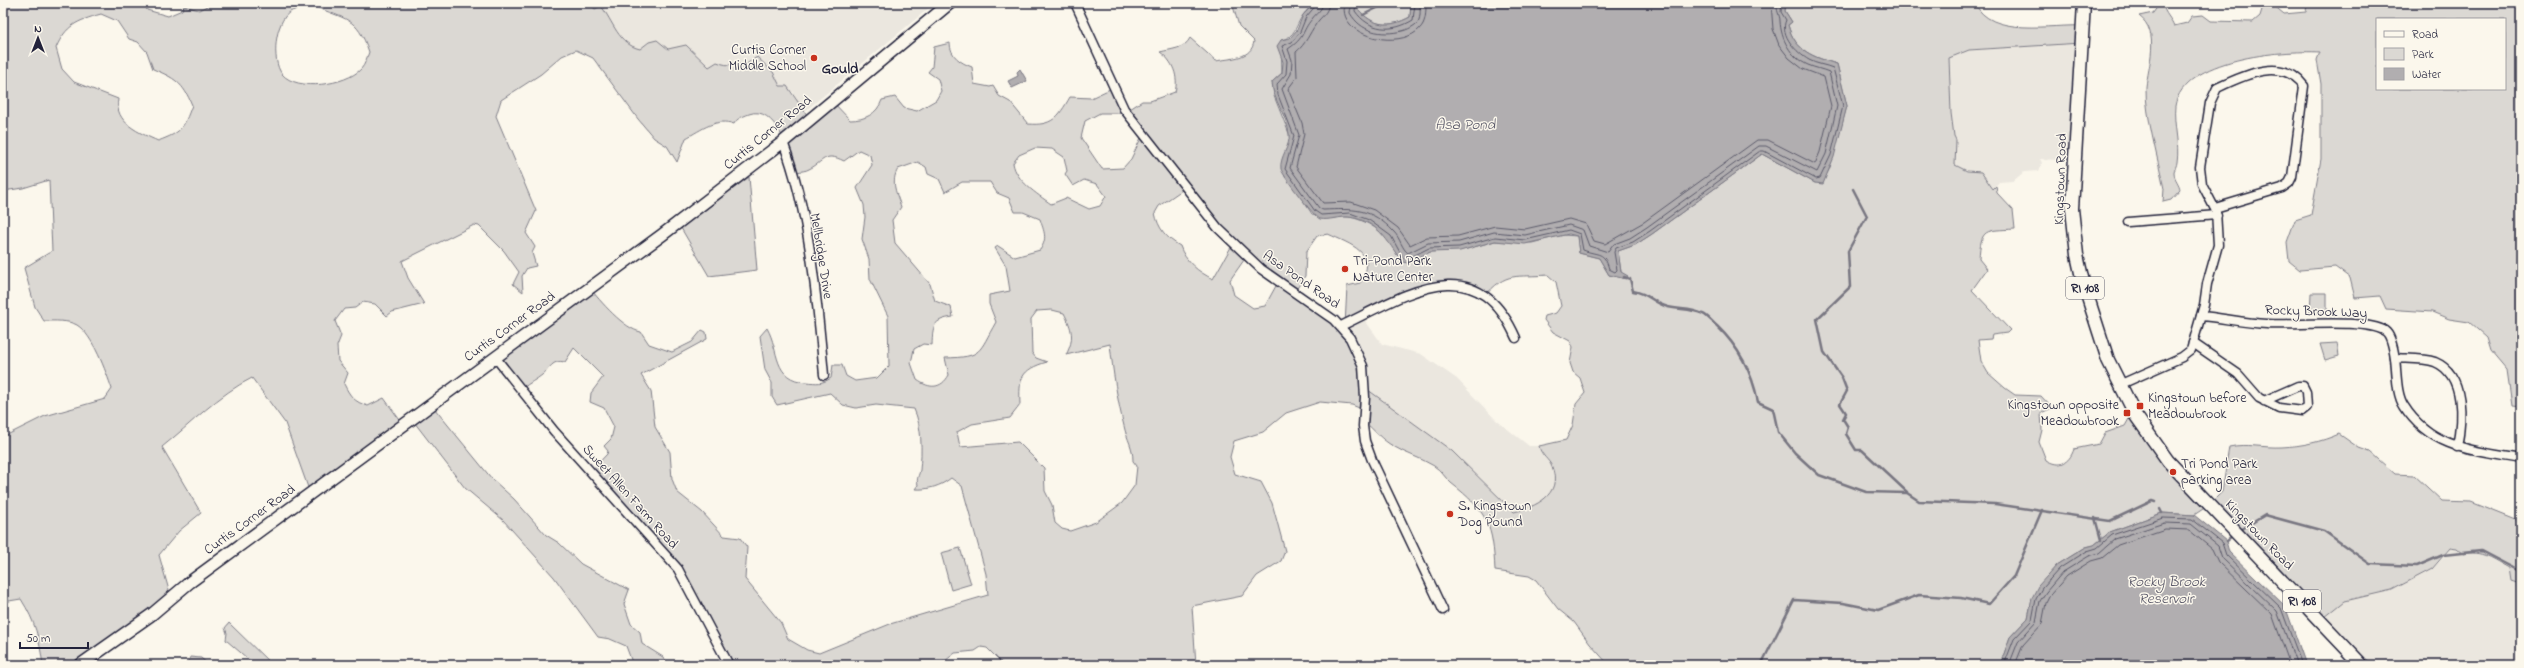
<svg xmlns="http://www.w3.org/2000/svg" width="2524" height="668" viewBox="0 0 2524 668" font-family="'Indie Flower',sans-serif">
<rect width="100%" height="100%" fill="#fbf7ec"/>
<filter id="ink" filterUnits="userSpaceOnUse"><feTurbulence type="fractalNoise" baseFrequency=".025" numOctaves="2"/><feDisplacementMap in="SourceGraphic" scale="8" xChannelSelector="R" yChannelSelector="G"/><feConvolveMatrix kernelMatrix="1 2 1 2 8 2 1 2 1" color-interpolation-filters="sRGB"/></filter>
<g filter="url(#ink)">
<g fill="#ebe7df">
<polygon points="588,3 935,3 804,112 799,106 793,92 780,86 773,75 748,62 745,65 739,63 728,67 717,62 709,67 686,45 668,49 654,42 649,42 640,49 630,47 607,19 601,6 595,9"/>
<polygon points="2081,43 2076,161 2040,159 2042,163 2039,171 2024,172 2013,181 1999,182 1993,189 1981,172 1967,171 1955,165 1956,140 1954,136 1951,113 1949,58 1969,50"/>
<polygon points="1364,319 1382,344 1421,354 1457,379 1496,420 1529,446 1539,446 1541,453 1552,465 1555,476 1554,488 1542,502 1532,508 1514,512 1452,451 1364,387 1345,327"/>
<polygon points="2450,548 2457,549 2463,554 2474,551 2493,557 2509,568 2511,581 2517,583 2521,665 2356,665 2320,621 2345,601 2392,590 2432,569 2445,556"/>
</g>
<g fill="#dbd8d3" stroke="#7e7d87" fill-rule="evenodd">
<path d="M3,3H144L147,10L168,16L182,10L184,6L199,10L213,3H588L595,9L601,6C613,21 618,44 640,49L649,42L657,40L668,49L686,45L709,67L717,62C731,68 733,62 745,65L757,57L773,72L780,86H787L809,118L832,101L850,120C865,120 877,114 882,100L895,97L904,108L917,111L936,100L941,91L938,79L928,72L932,67L934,47L950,43C950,56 961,63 972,67L974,84L990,87L993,86L999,96L1010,102L1028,124C1052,126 1058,118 1070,97L1091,98L1110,89L1124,113L1142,101H1150L1175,92C1179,77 1173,61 1160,52C1171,49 1185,49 1190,38L1216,61C1231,58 1252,59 1254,41L1239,26L1232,3H1315C1311,7 1306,10 1303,15C1295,26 1296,37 1281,40L1282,73L1272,82L1274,96L1290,136L1285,177L1297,191L1312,214C1318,215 1325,218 1331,218C1337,219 1343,216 1349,217C1371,221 1389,236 1397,255L1415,260L1430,252L1467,249L1495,241L1532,243L1563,235L1577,236L1579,253L1599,258L1609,275L1616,276L1621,272L1618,251L1635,245L1652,234L1762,154L1815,183L1824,179L1829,170L1847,106L1837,64C1813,57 1795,51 1788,25L1792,22L1785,11L1786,3H1975C1990,38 2052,24 2083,26L2081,43L1969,50L1949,58L1951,113L1954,136L1956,140L1955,165L1967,171L1981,172L1993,189L1996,186L1997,193L2013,210L2015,229C1985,231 1981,227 1979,259L1987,269L1972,290L2010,330L2007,333L1992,335L1991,339L1978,340L1981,361L1988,373L2005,388L2015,395L2041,396L2052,408L2041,413L2042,430L2039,442L2046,460C2059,468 2069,464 2074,449L2099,444L2105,433L2125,426L2130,417L2209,505L2222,492L2229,447C2247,443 2263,448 2282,447C2302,446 2321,442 2339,434L2359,448L2370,452L2395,474L2414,475L2442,501L2471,502L2521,522V633L2517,583L2511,581L2509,568C2492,559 2482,550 2463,554L2457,549L2450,548L2432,569L2392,590L2345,601L2320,621L2209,505L2194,515L2162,513L2110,532L2094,545L2086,547L2057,565L2032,598L2028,618L2010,637L2000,665H1609L1590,644L1574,622L1558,609L1536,580L1529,576L1495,571C1493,525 1488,512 1451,483C1445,478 1441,470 1434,466C1421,458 1406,454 1393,446C1382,440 1374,430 1365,422L1364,410L1352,405L1320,402L1286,413L1263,432L1234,441L1230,457L1235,474L1261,482L1272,503L1285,551L1281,561L1257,576L1242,596L1192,606L1196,665H1004L987,648L981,647L975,651L955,653L940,665H721L728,662L691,590L591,471L607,454L608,451L604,446L611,439L614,427L604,408L590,402L591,393L603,377L574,348L565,362C552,359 550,369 542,375C536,380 529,383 523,388L496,355L589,287C600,301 624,329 641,332L649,344L672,352L692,342L702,330L706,332L707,339L641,375L651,391L655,427L670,452L672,479L677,492L702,512L724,536L740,538L747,547L745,579L781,623L788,639L807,650L819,653L890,624L988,595L986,574L962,486L951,478C941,486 928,490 915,489L918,485C916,478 919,476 920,470C922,450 922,427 914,409L876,405L856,408L843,405L830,393L777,405L772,397V383L765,370L760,336L767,328C780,351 772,380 807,382C817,383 822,384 831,378L833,365H842L846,376L855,381L877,378L889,366L888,316L870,279L869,259L862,239L865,217L864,205L857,188L872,165L870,155L859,150L844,161C824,151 824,162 809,169C806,171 801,171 797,172C790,154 775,104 749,114C742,117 737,118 734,124C717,117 701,130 686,138L677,162L667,146L654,138L638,119L593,58L576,50L562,56L541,74L501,100L496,116L536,211L526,233L535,247L532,253L536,266L527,268L522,276L523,292L513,284L519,272L504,251L479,226L474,225L402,261L408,278L424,304L392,312L387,316L375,304L363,302L355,308L344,309L335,321L341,336L337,346L338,361L348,373L344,384C350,396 354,402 368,406L384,398L402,423L310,493L285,423L252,378C219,394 191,424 162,447L201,513L179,531L159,555L170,594L78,665H43C39,638 36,623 21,599L3,602V437L45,416L105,399L112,389C106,372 93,335 77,325C68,320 54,321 44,321L35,307L24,268L52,251L49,180L23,188L3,191ZM314,6C345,20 357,16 369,52C367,57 365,65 361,69C346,85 297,92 282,74C271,60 275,22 290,12C296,8 307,8 314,6ZM101,14L117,21L129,39L138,42L147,52L153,69C175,78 183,83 192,105C183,129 182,132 158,141C140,133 114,123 118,99L74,82L62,69L56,48C66,25 77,21 101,14ZM1100,113H1123L1141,138L1131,159L1123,168L1102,169L1081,138L1085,121ZM1035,148L1052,149L1064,157L1067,171L1065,174L1073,186L1084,180L1097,184L1106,196L1100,206L1089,209L1066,198L1051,204C1037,194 1016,181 1013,163L1019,155ZM918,162L926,167L928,174L939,179L945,192L962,182H990L997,193L1009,198L1015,212H1023L1040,219C1044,232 1048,238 1040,250L1015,257L998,246L995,248L1006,266L1010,291L989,295V304L996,322C978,353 983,357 945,358L949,375C941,389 930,389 917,380L911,363L914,349L923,344L932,345C933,326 932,320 953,317L951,307L935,301L930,284L895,243L892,220L901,207C897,194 890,182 898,169ZM1182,190L1219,236L1231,247L1213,279C1198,272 1185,261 1180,246C1166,238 1158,228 1155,213L1159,206ZM1328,234C1350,244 1380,253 1360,283L1347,286L1345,326L1434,288H1455L1484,297C1507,270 1516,278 1548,275L1556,282L1561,306L1556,313L1545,316L1544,320L1553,332L1570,341L1573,347L1570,363L1573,372L1580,378L1585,393L1576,404L1573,425L1566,440L1539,446C1541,456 1549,459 1552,467C1563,495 1535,507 1514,512L1452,451L1364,387L1356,349L1331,320L1294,293L1305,276L1306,252L1317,236ZM1244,260L1277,284L1265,306L1253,308L1234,295L1230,280ZM1052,310L1064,313C1072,329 1075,338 1066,355L1110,344C1113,372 1117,399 1124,426C1127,440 1133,446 1133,461L1137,466L1135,485L1122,503L1096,522L1070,531L1062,529L1055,523L1052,505L1045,491L1044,468L1018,442L960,447L957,432L972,424L1010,418L1020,405C1019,378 1020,370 1047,362L1036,358L1032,353L1031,319L1037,311Z"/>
<path d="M1360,3H1411L1410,17C1390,28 1373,27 1358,9Z"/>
<path d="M2264,3L2272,4L2284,14L2306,12L2307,3H2521V406L2512,405L2507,370L2491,351L2487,338L2469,322L2449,319L2432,312L2386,309L2380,296L2355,298L2350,278L2335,267L2300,270L2289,261L2287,242L2295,220L2311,215L2321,159V84L2317,60L2320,52C2282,50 2183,58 2175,106C2173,124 2180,144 2177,162C2177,165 2174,170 2174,173C2174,179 2180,184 2180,190L2171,200L2163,202L2164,189C2159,162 2145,114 2146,88C2148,66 2161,32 2139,16L2153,13L2158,6L2163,5C2165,14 2171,18 2174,26L2187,23L2192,16L2203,15L2211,21L2253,22L2260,16ZM2377,19H2505V89H2377Z"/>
<polygon points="749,177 757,270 709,276 681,228"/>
<polygon points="2311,293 2327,293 2327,313 2310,313"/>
<polygon points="2337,343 2339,356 2325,360 2320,344"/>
<polygon points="430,403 492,479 514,499 546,535 559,543 581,564 629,590 624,604 631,624 640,632 642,644 663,657 668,665 633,665 626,646 610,639 598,637 554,577 503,520 465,488 411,418"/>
<polygon points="960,548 971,584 951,590 941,553"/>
<polygon points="229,623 272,665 255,665 226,640 227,633 225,628"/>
<polygon points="190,657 201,658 209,665 188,665"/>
</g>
<g fill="#b1aeb0" stroke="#787681">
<path d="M1315,3H1360L1358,9C1373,27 1390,28 1410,17L1411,3H1786L1785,11L1792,22L1788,25C1795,51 1813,57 1837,64L1847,106L1834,157L1823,184L1815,183L1762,154L1652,234L1635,245L1618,251L1621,272L1628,276L1626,279L1609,275L1599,258L1579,253L1577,236L1569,234L1525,244L1495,241L1460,251L1430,252L1408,263L1402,262C1387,241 1378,220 1348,217C1339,216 1329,221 1320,219C1314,217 1283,176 1281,169C1279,157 1291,146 1289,134C1287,115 1273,101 1272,82L1282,73L1283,62L1277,46L1281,40L1290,38L1297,30L1303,15Z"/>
<polygon points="1020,69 1027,81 1012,88 1008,81 1018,76 1017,72"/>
<polygon points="2162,513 2194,515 2226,541 2229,552 2285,606 2306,665 2000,665 2010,637 2028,618 2032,598 2038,586 2057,565 2086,547 2094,545 2110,532"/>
</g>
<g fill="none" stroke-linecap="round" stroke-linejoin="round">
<g stroke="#5b5a6a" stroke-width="1">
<path d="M1318,3L1306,17L1300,32L1292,42L1282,46L1287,61L1286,74L1277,84L1278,95L1294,136L1285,169L1315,211L1321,215L1350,213L1369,220L1391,236L1403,258L1407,259L1429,248L1459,247L1495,237L1525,240L1569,230L1580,234L1583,250C1599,256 1604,251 1609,269L1615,272L1617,270L1614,252L1616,248L1633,242L1650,231L1760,151H1764L1816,179L1820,178L1831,155L1843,106L1833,68C1826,65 1816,64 1809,60C1797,53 1779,35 1786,20L1781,12L1782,3"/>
<path d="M1323,3C1322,11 1316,13 1312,19C1301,32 1306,37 1288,49L1292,60L1291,74L1282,89L1299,135L1290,168L1319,208L1323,210C1353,209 1371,207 1394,232C1400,238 1402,249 1408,253L1428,243L1459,242L1494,232L1525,235L1569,225L1583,230L1589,246L1608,252L1614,244L1630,238L1647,227L1759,146H1766L1817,172L1826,154L1837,106L1829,72C1822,69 1815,68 1808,65C1790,57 1781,39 1780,21C1780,15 1776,11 1777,3"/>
<path d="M1329,3C1328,14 1321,16 1316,24C1309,34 1306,44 1296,52L1297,77L1288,89L1302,123L1304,134L1296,167L1323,203L1351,202L1374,210L1398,228L1410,245L1427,237L1458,236L1495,226L1525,229L1569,219L1586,224L1594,241L1605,244L1644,222L1757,140H1768L1815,164L1820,152L1831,106L1824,77L1803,69L1789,58L1779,45L1773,29L1771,3"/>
<path d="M1345,3C1335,38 1407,53 1423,24C1426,18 1426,10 1426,3"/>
<path d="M1351,3L1350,13C1361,32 1381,36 1402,31C1407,30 1415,26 1418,22C1421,17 1420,8 1420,3"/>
<path d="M1356,3L1355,11C1369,31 1392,33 1413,20L1415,3"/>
<polyline points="2004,665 2014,639 2032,620 2036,599 2042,588 2060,568 2087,551 2097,548 2112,535 2163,518 2192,519 2222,543 2226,555 2281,608 2302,665"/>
<polyline points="2009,665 2018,642 2036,622 2040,601 2046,592 2063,572 2089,556 2099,553 2115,539 2164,523 2191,524 2218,546 2222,558 2277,611 2297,665"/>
<polyline points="2015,665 2023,645 2042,624 2046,603 2050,595 2067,576 2091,561 2102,558 2118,545 2165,529 2189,530 2212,549 2218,562 2272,614 2290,665"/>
</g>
<g stroke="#787681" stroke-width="2.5">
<polyline points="1363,15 1387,3"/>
<polyline points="1853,189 1867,216 1848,251 1850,287 1817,319 1824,352 1842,378 1847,391 1840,404 1846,413 1843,419 1848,427 1846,434 1856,450 1862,450 1907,492"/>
<path d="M1624,277L1630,279L1633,291C1651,294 1652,303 1668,307C1680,310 1691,308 1703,314C1708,316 1712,322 1717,326C1739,347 1752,372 1758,402L1773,409L1778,432L1795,453L1819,475L1866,492L1907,493L1919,501L1995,504L2110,521L2152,501L2155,502"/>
<polyline points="2160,509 2162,513"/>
<polyline points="2095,518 2101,540"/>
<polyline points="2239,531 2265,515 2324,531 2370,564 2417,566 2443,555 2481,551 2521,572"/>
<polyline points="2226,541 2233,535"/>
<polyline points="1761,665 1794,600 1843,603 1878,610 1919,595 1961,598 1989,604 2014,576 2042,510"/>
</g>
<g stroke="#22223b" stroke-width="11">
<g id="street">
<polyline points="1075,3 1124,109 1218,228 1261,269 1334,320 1350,338 1363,366 1365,397 1363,426 1365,441 1372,460 1443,610"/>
<path d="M783,142C810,213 817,300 824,375"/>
<polyline points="2128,222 2217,215"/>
<path d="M2201,316C2223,318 2245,323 2267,324C2294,326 2364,318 2385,331C2391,335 2394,352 2395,359C2397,373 2396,394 2404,406C2431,449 2477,451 2521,459"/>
<path d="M1341,326C1406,295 1476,246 1516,338"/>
<polyline points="2193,343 2238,374 2259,398 2279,408 2302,411 2307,407 2306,392 2303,386 2298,386 2264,401"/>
<polyline points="495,357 554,431 678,569 729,665"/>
<path d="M2395,358C2407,359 2423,358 2435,362C2466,375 2462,421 2457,447"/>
<path d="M2119,385L2182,357L2191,350L2204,305L2207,284L2218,245L2216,211L2202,184L2200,167L2210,103L2217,88C2244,75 2283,56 2304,86L2292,177L2289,183L2282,188L2215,208"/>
</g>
</g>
<g stroke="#22223b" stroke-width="14">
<polyline id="secondary" points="80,665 151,615 190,582 662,235 783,142 950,3"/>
</g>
<g stroke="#22223b" stroke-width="15">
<polyline id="primary" points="2084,3 2072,209 2077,255 2083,282 2108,360 2136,416 2168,461 2362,665"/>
</g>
<use href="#street" stroke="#fbf7ec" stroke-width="8"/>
<use href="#secondary" stroke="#fbf7ec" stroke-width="11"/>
<use href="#primary" stroke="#fbf7ec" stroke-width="12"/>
</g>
</g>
<g fill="#c8321e" stroke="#fbf7ec" stroke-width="1.5">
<circle cx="814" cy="58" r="4"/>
<circle cx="1345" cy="269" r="4"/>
<rect x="2136" y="402" width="8" height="8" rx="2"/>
<rect x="2123" y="409" width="8" height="8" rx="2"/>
<circle cx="2173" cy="472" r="4"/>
<circle cx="1450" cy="514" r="4"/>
</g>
<g text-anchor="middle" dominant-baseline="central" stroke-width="3" stroke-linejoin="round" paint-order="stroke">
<g fill="#fbf7ec" stroke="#636270" stroke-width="1">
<rect x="2066" y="277" width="38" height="22" rx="3"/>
<rect x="2283" y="590" width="38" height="22" rx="3"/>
</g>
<g font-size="13" font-weight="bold" fill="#22223b">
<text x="2085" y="288">RI 108</text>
<text x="2302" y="601">RI 108</text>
</g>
<g font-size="14" fill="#22223b" stroke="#fbf7ec" text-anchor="start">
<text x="806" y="50" text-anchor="end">Curtis Corner<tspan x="806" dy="16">Middle School</tspan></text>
<text x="1353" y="261">Tri-Pond Park<tspan x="1353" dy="16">Nature Center</tspan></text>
<text x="2148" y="398">Kingstown before<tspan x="2148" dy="16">Meadowbrook</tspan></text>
<text x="2119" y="405" text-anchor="end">Kingstown opposite<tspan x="2119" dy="16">Meadowbrook</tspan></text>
<text x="2181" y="464">Tri Pond Park<tspan x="2181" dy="16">parking area</tspan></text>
<text x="1458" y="506">S. Kingstown<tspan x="1458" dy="16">Dog Pound</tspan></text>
</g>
<g font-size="14" fill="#22223b" stroke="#fbf7ec">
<text transform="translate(768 133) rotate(-39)">Curtis Corner Road</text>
<text transform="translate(2061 179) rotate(-88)">Kingstown Road</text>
<text transform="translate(821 256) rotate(81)">Mellbridge Drive</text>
<text transform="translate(1301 280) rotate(35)">Asa Pond Road</text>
<text transform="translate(2316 312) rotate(2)">Rocky Brook Way</text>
<text transform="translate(510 327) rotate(-36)">Curtis Corner Road</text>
<text transform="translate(630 497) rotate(48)">Sweet Allen Farm Road</text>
<text transform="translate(250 520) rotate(-36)">Curtis Corner Road</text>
<text transform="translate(2259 535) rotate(46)">Kingstown Road</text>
</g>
<g font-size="15" font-weight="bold" fill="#22223b" stroke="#fbf7ec">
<text x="840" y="69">Gould</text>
</g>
<g font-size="15" font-style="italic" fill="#545364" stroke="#fbf7ec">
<text x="1465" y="125">Asa Pond</text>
<text x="2166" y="582">Rocky Brook<tspan x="2166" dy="17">Reservoir</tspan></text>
</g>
</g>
<rect width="2524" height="668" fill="none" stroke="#fbf7ec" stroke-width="16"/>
<rect x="8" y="8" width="2508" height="652" fill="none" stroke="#22223b" stroke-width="1.5" filter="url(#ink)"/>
<rect x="2376" y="18" width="130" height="72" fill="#fbf7ec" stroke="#a4a2a5"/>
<rect x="2384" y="31" width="20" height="6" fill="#fbf7ec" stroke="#a4a2a5"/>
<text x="2412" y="38" font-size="12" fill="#22223b">Road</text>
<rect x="2384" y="48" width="20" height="12" fill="#dbd8d3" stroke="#a4a2a5"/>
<text x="2412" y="58" font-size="12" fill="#22223b">Park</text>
<rect x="2384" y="68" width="20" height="12" fill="#b1aeb0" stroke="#a4a2a5"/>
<text x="2412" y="78" font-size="12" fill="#22223b">Water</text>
<g transform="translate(38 38)" stroke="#fbf7ec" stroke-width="3" paint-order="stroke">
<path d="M0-3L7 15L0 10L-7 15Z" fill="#22223b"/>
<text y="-6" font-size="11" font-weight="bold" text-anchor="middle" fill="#22223b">N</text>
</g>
<path d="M20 642v6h68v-6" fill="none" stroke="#22223b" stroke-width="2"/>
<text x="26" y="642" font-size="12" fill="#22223b" stroke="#fbf7ec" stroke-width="3" paint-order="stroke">50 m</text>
</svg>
